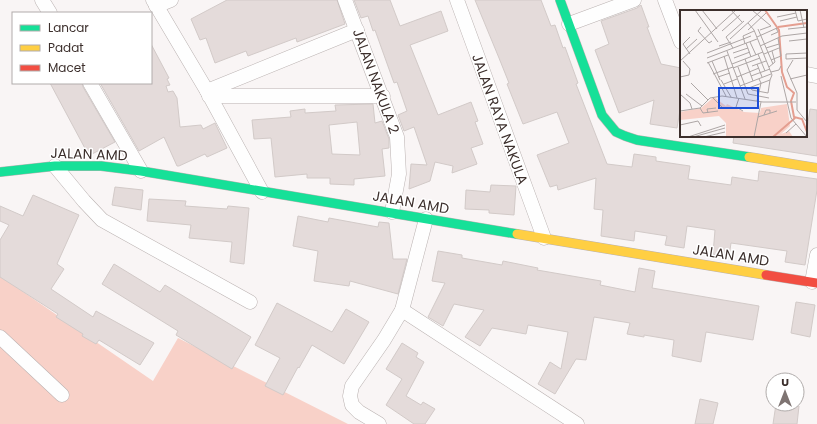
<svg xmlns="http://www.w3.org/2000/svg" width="817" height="424" viewBox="0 0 817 424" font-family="Poppins,sans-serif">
<rect width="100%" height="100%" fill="#f9f5f5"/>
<polygon fill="#f8d1c8" points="0,276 153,381 178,338 348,424 0,424"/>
<g fill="#e4dbda" stroke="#d2cac8" fill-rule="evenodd">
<polygon points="227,0 337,0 345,24 297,42 296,38 248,56 246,51 215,63 206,38 200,40 191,19"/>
<polygon points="354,0 390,0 400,26 441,11 448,31 410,45 438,115 471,102 478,121 475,122 483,144 471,148 477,164 452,173 453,166 435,162 430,181 409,189 411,164 427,165 414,127 404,131 398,115 407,111 397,82 394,83 375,30 373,31 368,16 361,18"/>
<polygon points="475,0 541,0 551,26 555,25 563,48 565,47 578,83 576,84 607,164 632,167 634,154 656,157 656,161 690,166 688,179 731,185 732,177 758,181 759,171 817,179 817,190 805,265 785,262 787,251 731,243 729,257 713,254 715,230 687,226 684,248 665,245 667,236 635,231 634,241 601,236 603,210 594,209 596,178 558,190 557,185 550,187 537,155 569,143 557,112 523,124 507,84 509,83 499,58"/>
<polygon points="641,5 649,27 647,27 661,64 681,68 681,104 677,128 650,124 654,100 619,113 595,50 609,44 601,21 637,8"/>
<polygon points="151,44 169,78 167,79 170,85 166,86 168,92 173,91 177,98 180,127 201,125 203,129 215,123 227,148 207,157 205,154 179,166 177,166 164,137 139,151 100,83 151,83"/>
<polygon points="50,83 82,83 83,87 115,142 92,154 88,154"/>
<path d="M373,104L375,123L382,121L389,139V148L382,149L385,176L354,179V185L330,184V178H307V174L275,177L271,138L254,139L252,120L291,117L290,111L305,109V113L336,111L335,105ZM357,122L360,155L332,154L329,125Z"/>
<polygon points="810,109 817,110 817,156 733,143 734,136 806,136"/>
<polygon points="491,185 516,186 514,215 489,213 489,210 465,209 466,190 490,192"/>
<polygon points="115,187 143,190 141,210 112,205"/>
<polygon points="33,195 79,215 57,264 64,269 51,289 93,317 96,311 154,343 140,365 99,340 96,344 82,336 83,334 56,317 58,314 0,277 0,240 9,225 0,221 0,206 23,216"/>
<polygon points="149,199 186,201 185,206 227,209 228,206 249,208 244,264 230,262 232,242 189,238 191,225 147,221"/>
<polygon points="298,216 328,222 329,218 378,227 379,222 389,223 393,259 407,259 398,294 350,281 349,286 314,281 318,251 293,246"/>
<polygon points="438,251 462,255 462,258 502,265 503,261 538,268 537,270 601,281 600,285 635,292 639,268 655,271 652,288 759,306 753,340 706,332 701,362 672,356 674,340 644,335 644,337 627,334 630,323 594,317 586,360 576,359 555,394 538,384 550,362 561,369 568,332 528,325 526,334 492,328 480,346 465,337 484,310 454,304 443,326 428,317 445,283 432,281"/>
<polygon points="114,264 160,292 165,285 251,337 232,369 176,335 178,331 102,284"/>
<polygon points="796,302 815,305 810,337 791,333"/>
<polygon points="277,303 332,332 346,309 369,322 344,364 312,345 299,368 298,367 283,395 265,386 280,358 255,345"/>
<polygon points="402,343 418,353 416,357 424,362 406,396 421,405 423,402 435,409 425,424 414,424 386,405 402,379 386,369"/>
<polygon points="700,399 718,403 713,424 695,424"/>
<polygon points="776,404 799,406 797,424 773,424"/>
</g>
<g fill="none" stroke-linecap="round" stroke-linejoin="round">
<g stroke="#bab2b1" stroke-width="15">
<g id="street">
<polyline points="42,0 50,13"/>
<polyline points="153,0 207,91 262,192"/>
<polyline points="345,0 397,137 399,174 392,212"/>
<polyline points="457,0 544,238"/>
<polyline points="665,0 681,42"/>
<polyline points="156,6 171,0"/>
<polyline points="569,24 634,0"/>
<polyline points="806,74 817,76"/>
<polyline points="90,83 141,171"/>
<polyline points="207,91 357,30"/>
<polyline points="209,96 383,96"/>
<polyline points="55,166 84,201 102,220 250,302"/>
<polyline points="812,282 817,255"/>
<polyline points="402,310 577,424"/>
<polyline points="0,337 62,395"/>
<polyline points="379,424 359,412 352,405 350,396 352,386 384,340 402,310 426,219"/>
</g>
</g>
<g stroke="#bab2b1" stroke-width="10">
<g id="fast">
<polyline points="560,0 602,115 616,132 625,136 637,140 749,157"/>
<polyline points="0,172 55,166 101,166 141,171 517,234"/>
</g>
</g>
<g stroke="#bab2b1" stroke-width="10">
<g id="slow">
<polyline points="749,157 817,168"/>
<polyline points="517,234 766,275"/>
</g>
</g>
<g stroke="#bab2b1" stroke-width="10">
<polyline id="jam" points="766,275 817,283"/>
</g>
<use href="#street" stroke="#fefefe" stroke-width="14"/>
<use href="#fast" stroke="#16e098" stroke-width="9"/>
<use href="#slow" stroke="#ffcf43" stroke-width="9"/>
<use href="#jam" stroke="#f24e42" stroke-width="9"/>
</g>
<g text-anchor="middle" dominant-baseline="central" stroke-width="3" stroke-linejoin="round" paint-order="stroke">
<g font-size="14" fill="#3c2f2c" stroke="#fff">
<text transform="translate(376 81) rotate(70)">JALAN NAKULA 2</text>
<text transform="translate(500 119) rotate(70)">JALAN RAYA NAKULA</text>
<text transform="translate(89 154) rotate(2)">JALAN AMD</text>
<text transform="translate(411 202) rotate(10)">JALAN AMD</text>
<text transform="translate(731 255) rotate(9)">JALAN AMD</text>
</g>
</g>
<g transform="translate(680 10)">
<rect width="127" height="127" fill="#f9f5f5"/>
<path d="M34,87L46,96L47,94L64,102L80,103L81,98L107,94L110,116L101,124L109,121L113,127H46V113L39,106L0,110V102L21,98Z" fill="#f8d1c8"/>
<path fill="none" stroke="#e49e90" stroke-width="2" d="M85,0L99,20L102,62L107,77L114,83L111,91L114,107L122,109L127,122M98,17L127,13M93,127L115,108"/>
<path fill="none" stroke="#ada6a5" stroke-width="1" d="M15,0L38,32M22,0L37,19M51,0L62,12M72,0L91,16L80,20M115,0L118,11L127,9M120,0L124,18M97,7L116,3M100,11L117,7M68,13L74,20L92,65M21,17L18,21L29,33L32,31M78,19L93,54M108,19L127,17M68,20L86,3M42,21L60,5M91,25L98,22L96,18M10,27L3,34L10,44M77,27L97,18M50,29L82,0M109,31L127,29M70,32L76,45M66,33L71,47M65,34L63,26L74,21M39,36L51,32M80,36L102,26L127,23M53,38L46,27L64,11M86,38L99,34M6,39L17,29M47,41L65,89M27,43L71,26M53,43L68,38M127,43L106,44V49L127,48M78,44L85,61M84,44L99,38M44,46L57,88M27,48L77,29M54,48L70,42M65,49L73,71M91,50L101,46L98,28M113,50L107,60L117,83V100L127,112M0,51L56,0M32,51L40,70M28,52L46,86M27,53L48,45M52,54L83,42M77,54L82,67M72,56L86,51M58,57L68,84L89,88M89,57L95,52L92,41M53,58L80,48M91,62L99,60L101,56M33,64L53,57M71,66L90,59M101,66L111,108L127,127M0,67L9,65L10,59L3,51M38,67L50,63M57,67L79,58M110,69L127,65M41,70L51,87M11,73L28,90M44,74L57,69M60,76L91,64M70,77L72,80L88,83L90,70M66,79L90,70L92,65M0,84L10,93L12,99M6,84L22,96M32,87L42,97M59,88L56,97L63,101M77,91L81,73L79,69M20,98L23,103L38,101M0,101L20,98L30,88L42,86L83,92H116M28,103L27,99L36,98M84,105L86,100H90V103M78,107L97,101M0,115L18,111L21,116M106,123L116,114M8,127L45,115M13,127L45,118M24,127L45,122M74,127L81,92"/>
<path fill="#1d4ed8" fill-opacity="0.15" stroke="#1d4ed8" stroke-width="2" d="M39,78H78V98H39Z"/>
<rect width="127" height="127" fill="none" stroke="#3c2f2c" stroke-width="2"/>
</g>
<rect x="12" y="12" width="140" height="72" fill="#ffffff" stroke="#b1acab"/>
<rect x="20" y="25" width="20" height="6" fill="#16e098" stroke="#b1acab"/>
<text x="48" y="32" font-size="12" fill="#3c2f2c">Lancar</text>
<rect x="20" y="45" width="20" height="6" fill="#ffcf43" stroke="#b1acab"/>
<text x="48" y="52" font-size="12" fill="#3c2f2c">Padat</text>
<rect x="20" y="65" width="20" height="6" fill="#f24e42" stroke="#b1acab"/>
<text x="48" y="72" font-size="12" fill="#3c2f2c">Macet</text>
<g transform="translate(785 392)"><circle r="19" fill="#ffffff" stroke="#b1acab"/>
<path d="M0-3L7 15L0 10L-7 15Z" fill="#7e7472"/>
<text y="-6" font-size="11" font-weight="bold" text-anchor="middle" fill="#3c2f2c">U</text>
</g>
</svg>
